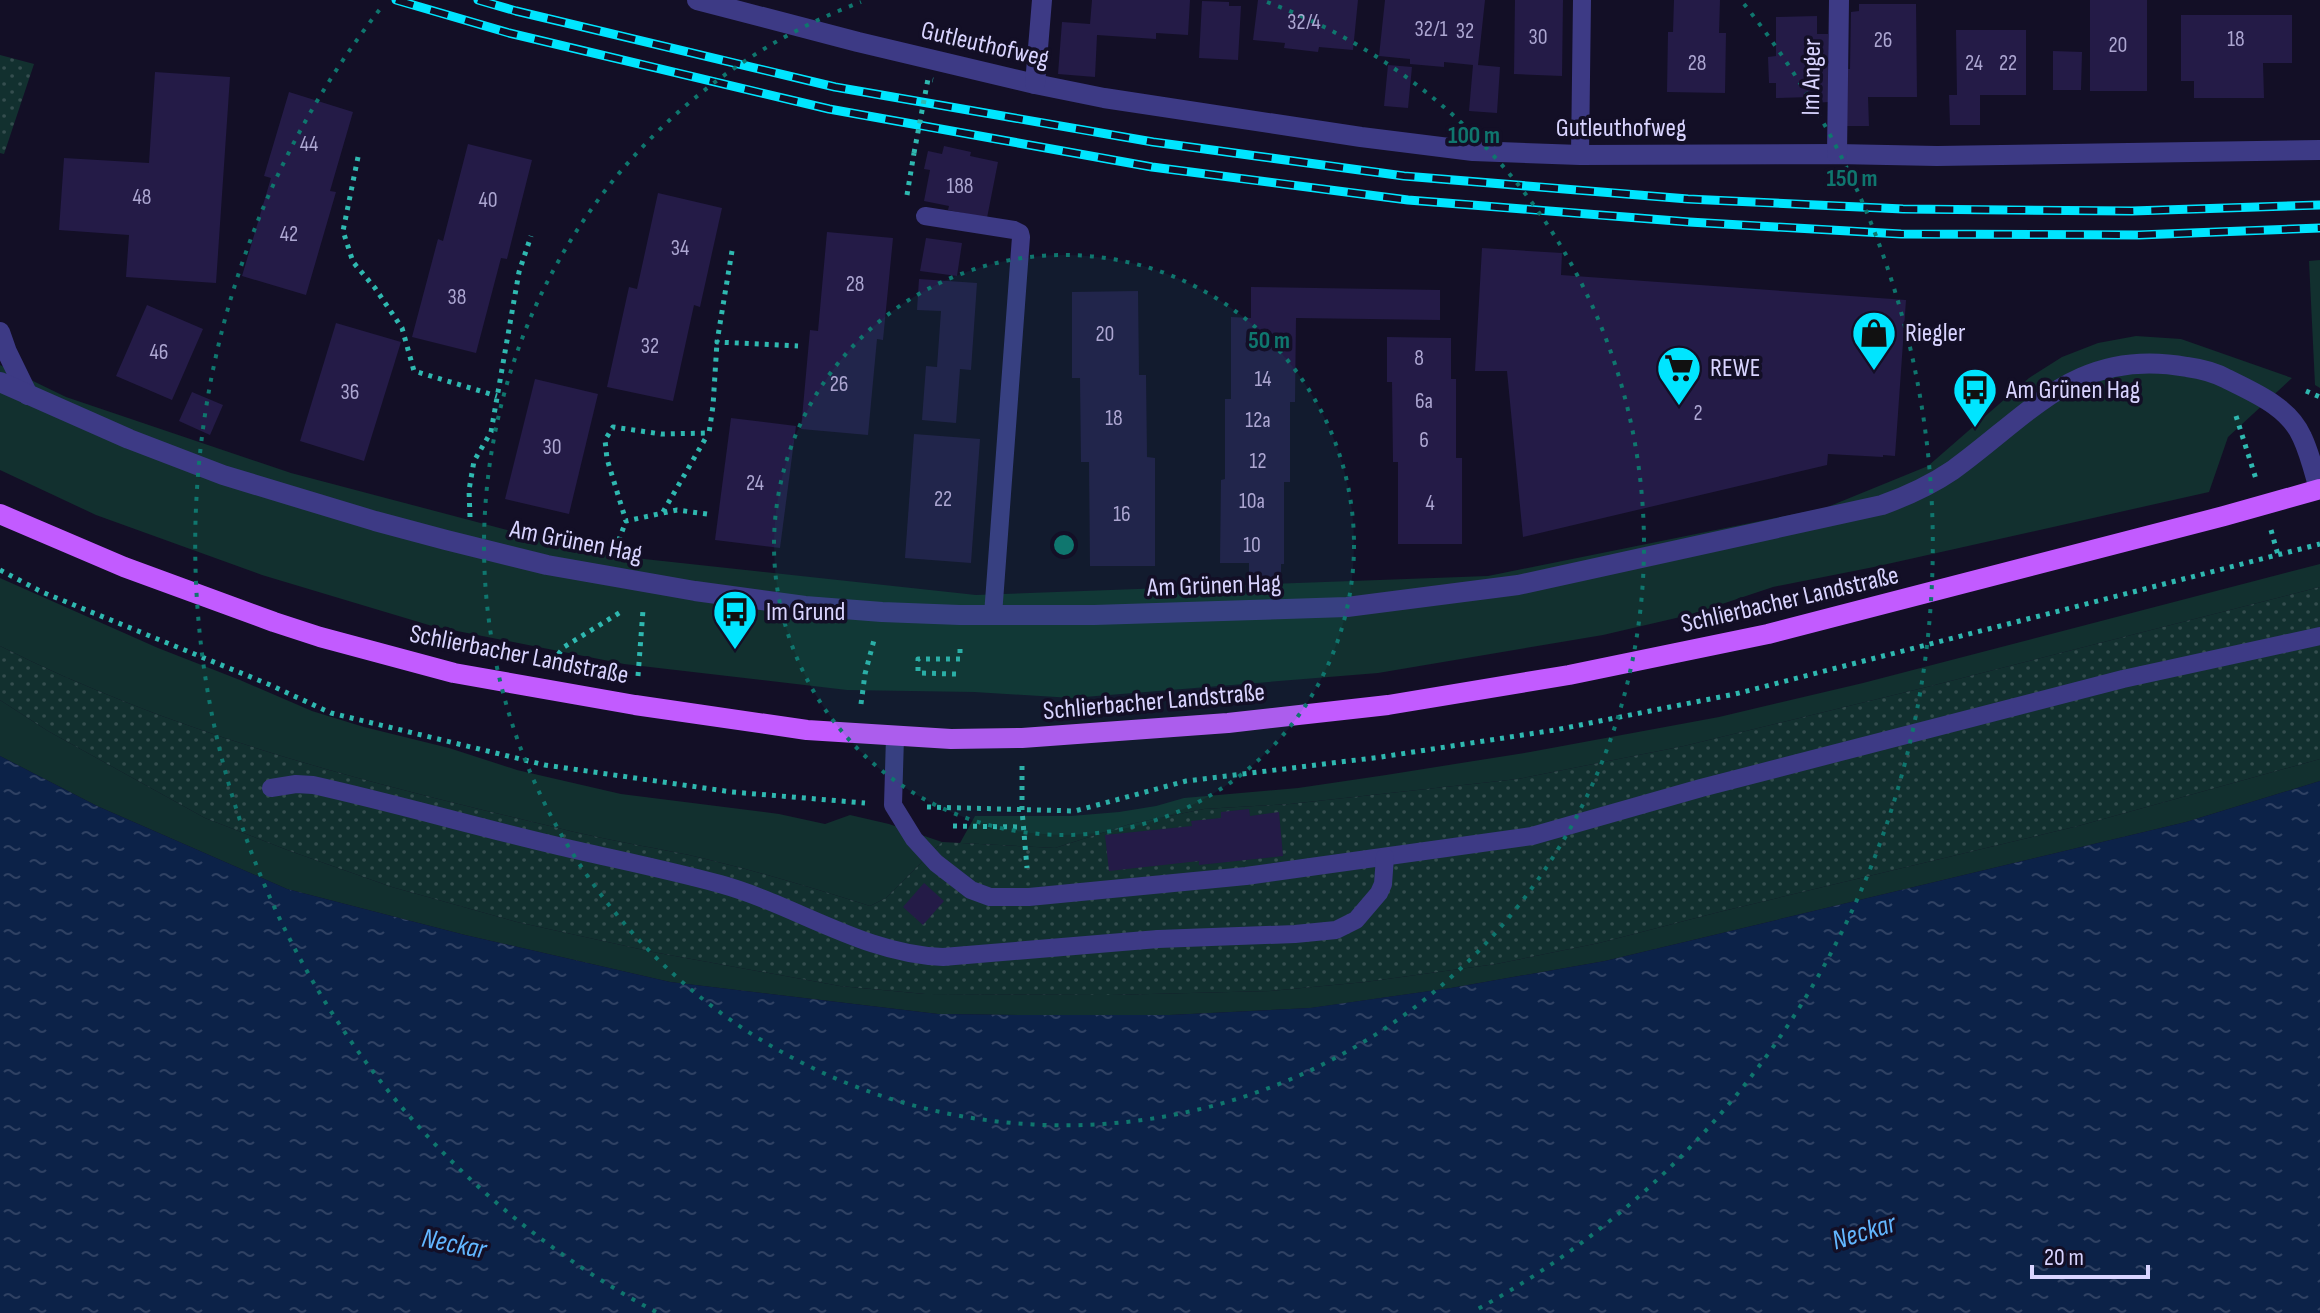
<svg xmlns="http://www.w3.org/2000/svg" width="2320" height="1313" viewBox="0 0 2320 1313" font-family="'Sofia Sans Condensed',sans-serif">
<defs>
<pattern id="park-dots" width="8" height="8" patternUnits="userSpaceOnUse" patternTransform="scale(2)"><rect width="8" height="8" fill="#12302f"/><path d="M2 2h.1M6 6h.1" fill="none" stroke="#344d4e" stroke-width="1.8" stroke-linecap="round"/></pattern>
<pattern id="water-ripples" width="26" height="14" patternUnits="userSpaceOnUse" patternTransform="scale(2)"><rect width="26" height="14" fill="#0c2248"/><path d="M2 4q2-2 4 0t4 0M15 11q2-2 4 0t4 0" fill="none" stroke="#2f4163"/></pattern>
</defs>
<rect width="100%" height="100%" fill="#130f26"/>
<g fill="#12302f">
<polygon points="2320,260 2320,388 2315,385 2309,261"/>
<polygon points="2136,336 2181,339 2292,378 2228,437 2209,492 1874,567 1773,587 1689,615 1603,635 1378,673 1072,698 974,692 847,690 624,664 432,626 262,575 96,515 0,470 0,365 66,397 291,473 598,554 976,595 1488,576 1825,508 1928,466 2029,378 2062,357 2098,343"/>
<polygon points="2320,564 2320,587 1927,687 1684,746 1518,779 1290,804 1204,809 1130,824 1055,848 960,843 975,816 1071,816 1119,812 1156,806 1184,798 1298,788 1386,775 1530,752 1719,717 1863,683"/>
<path d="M0,578L158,648L240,680L312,711L364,727L449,748L517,770L621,794L779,814L825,824L850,815L889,824L942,842L886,898L870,906C810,887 750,869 689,855C645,846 601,839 558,828C367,783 176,735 0,646Z"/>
<polygon points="0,700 48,731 205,818 290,851 392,887 517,922 653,952 840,986 925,994 1110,995 1270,991 1365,982 1496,964 1599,943 1719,912 2078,826 2320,759 2320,781 2186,822 1605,961 1451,988 1311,1008 1170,1015 1022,1015 938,1014 670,982 465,935 287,889 97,806 0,756"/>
</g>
<g fill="url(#park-dots)">
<polygon points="0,55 34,64 4,154 0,153"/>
<path d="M2320,587V759L2078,826L1719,912L1599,943L1496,964L1365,982L1270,991L1110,995L925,994L840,986L653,952L517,922L392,887L290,851L205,818L48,731L0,700V646C176,735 367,783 558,828C601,839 645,846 689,855C750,869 810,887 870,906L886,898L942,842L1055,848L1130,824L1204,809L1290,804L1518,779L1684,746L1927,687Z"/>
</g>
<polygon fill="url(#water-ripples)" points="0,756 97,806 287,889 465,935 670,982 938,1014 1022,1015 1170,1015 1310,1008 1451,988 1605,961 2186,822 2320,781 2320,1313 0,1313"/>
<g fill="#241b47">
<polygon points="1092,0 1190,0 1188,35 1156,33 1156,39 1097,35 1095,77 1058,74 1062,22 1090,24"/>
<polygon points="1258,0 1358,0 1353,50 1319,47 1318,52 1284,48 1285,43 1253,40"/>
<polygon points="1385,0 1485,0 1478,65 1500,67 1497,113 1469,111 1473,65 1444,62 1444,67 1410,64 1410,59 1379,56"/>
<polygon points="1515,0 1563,0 1562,76 1514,74"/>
<polygon points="1674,0 1720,0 1719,33 1726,33 1725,93 1667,92 1668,32 1673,32"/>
<rect x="2090" y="0" width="57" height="91"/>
<polygon points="1202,1 1229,2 1229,6 1241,6 1238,60 1199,58"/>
<polygon points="1859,4 1916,4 1917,97 1868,97 1869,126 1847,126 1846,69 1850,69 1851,12 1859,11"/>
<polygon points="2181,15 2292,15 2292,63 2263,63 2264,98 2194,98 2194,81 2181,81"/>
<polygon points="1817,16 1817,34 1828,34 1829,102 1812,103 1811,97 1776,98 1776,83 1769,83 1768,57 1776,56 1776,17"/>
<polygon points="1956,30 2026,30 2026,95 1980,95 1980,125 1950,125 1949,95 1957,95"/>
<polygon points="2053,51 2082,52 2081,90 2053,90"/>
<polygon points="1388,65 1412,67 1408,108 1384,106"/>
<polygon points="155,72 230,77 216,283 126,277 129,235 59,230 64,158 149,163"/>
<polygon points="289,92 353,112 330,191 336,192 306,295 242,276 271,178 264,176"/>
<polygon points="468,144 532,160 507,259 501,258 476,353 412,337 438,239 443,241"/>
<polygon points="944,146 971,152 970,156 998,162 987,218 948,210 949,206 924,201 930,170 924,169 928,151 942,154"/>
<polygon points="658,193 722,208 700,307 694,305 673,401 607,387 629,287 637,289"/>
<polygon points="827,232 893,238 883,340 877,339 868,435 801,429 810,330 818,331"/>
<polygon points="926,238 962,243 957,276 920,271"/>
<polygon points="1482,248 1562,253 1561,275 1906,300 1895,456 1883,455 1883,457 1828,454 1827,465 1523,537 1507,371 1475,371"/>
<polygon points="919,279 977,283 971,370 960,369 956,423 922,420 926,366 937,367 941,311 917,310"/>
<polygon points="1251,287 1440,290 1440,320 1296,318 1295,402 1290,402 1290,482 1284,482 1284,564 1281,564 1281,578 1249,578 1249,563 1220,563 1221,480 1225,479 1225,399 1231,399 1231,317 1251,318"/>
<polygon points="1138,291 1139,375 1146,375 1147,457 1155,458 1155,566 1090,566 1089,462 1081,462 1080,378 1072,378 1072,292"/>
<polygon points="147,305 203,329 172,400 116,376"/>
<polygon points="336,323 401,342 364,461 300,441"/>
<polygon points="1387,337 1451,338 1451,379 1456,379 1456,458 1462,458 1462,544 1398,544 1398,462 1393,462 1392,382 1387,382"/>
<polygon points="535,379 598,394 569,514 505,499"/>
<polygon points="192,392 223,405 210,435 179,421"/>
<polygon points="731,418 796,426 780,548 715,540"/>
<polygon points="914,434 980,439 971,563 905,558"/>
<polygon points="1249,809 1250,816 1279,812 1283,856 1199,865 1199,861 1109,871 1105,835 1192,826 1191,821 1221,818 1221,812"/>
<polygon points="924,883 944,901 923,925 903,907"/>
</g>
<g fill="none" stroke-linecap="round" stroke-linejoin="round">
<g stroke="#2fb8b0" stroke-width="5" stroke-dasharray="4 6" stroke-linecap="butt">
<polyline points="358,157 343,231 353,262 375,288 402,328 414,371 497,396"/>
<polyline points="907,195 914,153"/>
<polyline points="732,251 717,342 798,346"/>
<polyline points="2306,391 2320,397"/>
<polyline points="2236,416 2256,479"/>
<polyline points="663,512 708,434"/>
<polyline points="707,514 677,510 626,521 607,459 605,440 613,427 661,434 709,433 713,406 717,342"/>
<polyline points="470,517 469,490 474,461 491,432 519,272 531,236"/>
<polyline points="2271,530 2278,555"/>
<polyline points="615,550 626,521"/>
<polyline points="0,570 42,592 268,684 331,713 545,765 732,792 865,803"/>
<polyline points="552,662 564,647 624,610"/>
<polyline points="956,674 918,673 918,659 960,659 960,643"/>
<polyline points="638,676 643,610"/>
<polyline points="861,704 865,674 874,640"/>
<polyline points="1022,766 1022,810 1027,868"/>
<polyline points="927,807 1075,811 1186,781 1381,757 1555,730 1735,694 2320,544"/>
<polyline points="953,826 1023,827"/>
</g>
<g stroke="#3d3a85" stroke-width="18">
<polyline points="1580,155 1582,0"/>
<polyline points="925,216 1014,230 1020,233 1021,237 993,615"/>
<polyline points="895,737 893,805 914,839 936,863 971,890 990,897 1029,897 1246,876 1532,836 1701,788 2123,679 2320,636"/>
<path d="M271,788L296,784L313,785C394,803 473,826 554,845C609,858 665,869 720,884C796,905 863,954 943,957L1158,939L1295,934L1336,930L1356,920L1379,893L1383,884L1385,857"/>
</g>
<g stroke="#3d3a85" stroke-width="20">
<polyline points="697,0 858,42 1035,84 1104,98 1361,137 1473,151 1580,155 1837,154 1937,156 2320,150"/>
<polyline points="1035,84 1042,0"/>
<polyline points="1837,154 1839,0"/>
<polyline points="0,332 7,352 28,395"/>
<path d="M0,382L129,439L223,475L375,521L446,540L547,565L695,591L805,606L882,612L960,615H1094L1347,607L1518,585L1882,505C1907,496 1931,485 1953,470C2033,412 2078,347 2187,367C2202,369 2214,372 2227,379C2255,393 2289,407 2302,437C2310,454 2314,472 2319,489"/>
</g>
<polyline stroke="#c25bff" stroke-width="20" points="0,514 124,567 274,622 320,637 454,673 635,705 807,730 951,739 1022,738 1228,723 1388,705 1569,675 1768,634 2224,516 2320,489"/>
<g stroke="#00e5ff" stroke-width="9">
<g id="rail">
<polyline points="396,0 509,33 829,109 1152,167 1408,200 1689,222 1901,234 2139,235 2320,228"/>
<polyline points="478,0 516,11 835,87 1153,142 1404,176 1688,199 1903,209 2132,211 2320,205"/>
</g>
</g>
<use href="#rail" stroke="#130f26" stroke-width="6" stroke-dasharray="18" stroke-linecap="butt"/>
<polyline stroke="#2fb8b0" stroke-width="5" stroke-dasharray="4 6" stroke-linecap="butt" points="914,153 928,79 933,80"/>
</g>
<circle cx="1064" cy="545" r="290" fill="#0f766e" fill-opacity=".12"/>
<g fill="none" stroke="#0f766e" stroke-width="4" stroke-dasharray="4 8">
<circle cx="1064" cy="545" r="290"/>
<path d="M1267 2A580 580 0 1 1 861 2"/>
<path d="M656 1312A869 869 0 0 1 384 4M1744 4A869 869 0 0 1 1472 1312"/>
</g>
<defs>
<g id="shop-pin" transform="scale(2.3)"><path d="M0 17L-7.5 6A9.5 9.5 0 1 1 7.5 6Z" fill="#00e5ff" stroke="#130f26"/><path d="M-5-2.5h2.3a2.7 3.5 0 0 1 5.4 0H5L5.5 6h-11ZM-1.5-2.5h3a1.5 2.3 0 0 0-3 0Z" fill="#111"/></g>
<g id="supermarket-pin" transform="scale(2.3)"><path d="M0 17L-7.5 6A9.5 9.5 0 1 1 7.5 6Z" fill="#00e5ff" stroke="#130f26"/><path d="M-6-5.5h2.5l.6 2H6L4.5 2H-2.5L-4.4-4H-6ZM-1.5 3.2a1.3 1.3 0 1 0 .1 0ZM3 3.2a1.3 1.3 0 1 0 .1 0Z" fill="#111"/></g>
<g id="bus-pin" transform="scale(2.3)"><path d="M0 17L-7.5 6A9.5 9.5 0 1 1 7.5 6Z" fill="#00e5ff" stroke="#130f26"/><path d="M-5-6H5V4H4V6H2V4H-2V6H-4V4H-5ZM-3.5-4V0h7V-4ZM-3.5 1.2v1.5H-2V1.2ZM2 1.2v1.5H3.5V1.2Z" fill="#111"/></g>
</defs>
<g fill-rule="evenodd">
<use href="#shop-pin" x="1874" y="333"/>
<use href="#supermarket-pin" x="1679" y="368"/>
<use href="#bus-pin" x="1975" y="390"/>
<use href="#bus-pin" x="735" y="612"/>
</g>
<g text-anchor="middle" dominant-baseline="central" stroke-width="7" stroke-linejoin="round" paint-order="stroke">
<g font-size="22" fill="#aca6d1">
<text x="1304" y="22">32/4</text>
<text x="1431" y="29">32/1</text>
<text x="1465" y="31">32</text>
<text x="1538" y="37">30</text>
<text x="2236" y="39">18</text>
<text x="1883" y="40">26</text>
<text x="2118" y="45">20</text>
<text x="1697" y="63">28</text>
<text x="1974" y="63">24</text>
<text x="2008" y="63">22</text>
<text x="309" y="144">44</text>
<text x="960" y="186">188</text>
<text x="142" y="197">48</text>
<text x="488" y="200">40</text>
<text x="289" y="234">42</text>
<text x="680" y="248">34</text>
<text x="855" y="284">28</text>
<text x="457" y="297">38</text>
<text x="1105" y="334">20</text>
<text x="650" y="346">32</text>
<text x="159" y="352">46</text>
<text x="1419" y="358">8</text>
<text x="1263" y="379">14</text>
<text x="839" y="384">26</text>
<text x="350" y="392">36</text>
<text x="1424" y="401">6a</text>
<text x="1698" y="413">2</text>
<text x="1114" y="418">18</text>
<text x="1258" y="420">12a</text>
<text x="1424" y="440">6</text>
<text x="552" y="447">30</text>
<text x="1258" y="461">12</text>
<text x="755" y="483">24</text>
<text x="943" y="499">22</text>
<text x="1252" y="501">10a</text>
<text x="1430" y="503">4</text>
<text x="1122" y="514">16</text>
<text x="1252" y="545">10</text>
</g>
<g font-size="26" fill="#d9d4ff" stroke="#130f26">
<text transform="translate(985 45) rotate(13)">Gutleuthofweg</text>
<text transform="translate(1812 77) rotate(-89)">Im Anger</text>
<text x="1621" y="128">Gutleuthofweg</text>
<text transform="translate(576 542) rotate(11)">Am Grünen Hag</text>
<text transform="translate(1214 586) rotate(-2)">Am Grünen Hag</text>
<text transform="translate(1790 600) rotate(-13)">Schlierbacher Landstraße</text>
<text transform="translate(519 655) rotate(11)">Schlierbacher Landstraße</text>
<text transform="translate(1154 702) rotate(-5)">Schlierbacher Landstraße</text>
</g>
<g font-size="26" fill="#d9d4ff" stroke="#130f26" text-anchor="start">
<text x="1905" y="333">Riegler</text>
<text x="1710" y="368">REWE</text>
<text x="2006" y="390">Am Grünen Hag</text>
<text x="766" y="612">Im Grund</text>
</g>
<g font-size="28" font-style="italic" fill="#62b6ff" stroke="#130f26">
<text transform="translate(1864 1232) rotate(-17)">Neckar</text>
<text transform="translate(454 1244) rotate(11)">Neckar</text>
</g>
</g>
<circle cx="1064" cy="545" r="12" fill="#0f766e" stroke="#130f26" stroke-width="4"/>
<g font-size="24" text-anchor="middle" font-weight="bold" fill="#0f766e" stroke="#130f26" stroke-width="7" stroke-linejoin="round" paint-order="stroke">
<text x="1474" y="143">100 m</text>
<text x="1852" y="186">150 m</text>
<text x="1269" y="348">50 m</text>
</g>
<path d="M2032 1265v12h116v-12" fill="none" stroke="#d9d4ff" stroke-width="4"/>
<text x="2044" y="1265" font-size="24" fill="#d9d4ff" stroke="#130f26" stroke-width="6" paint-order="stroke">20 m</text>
</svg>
